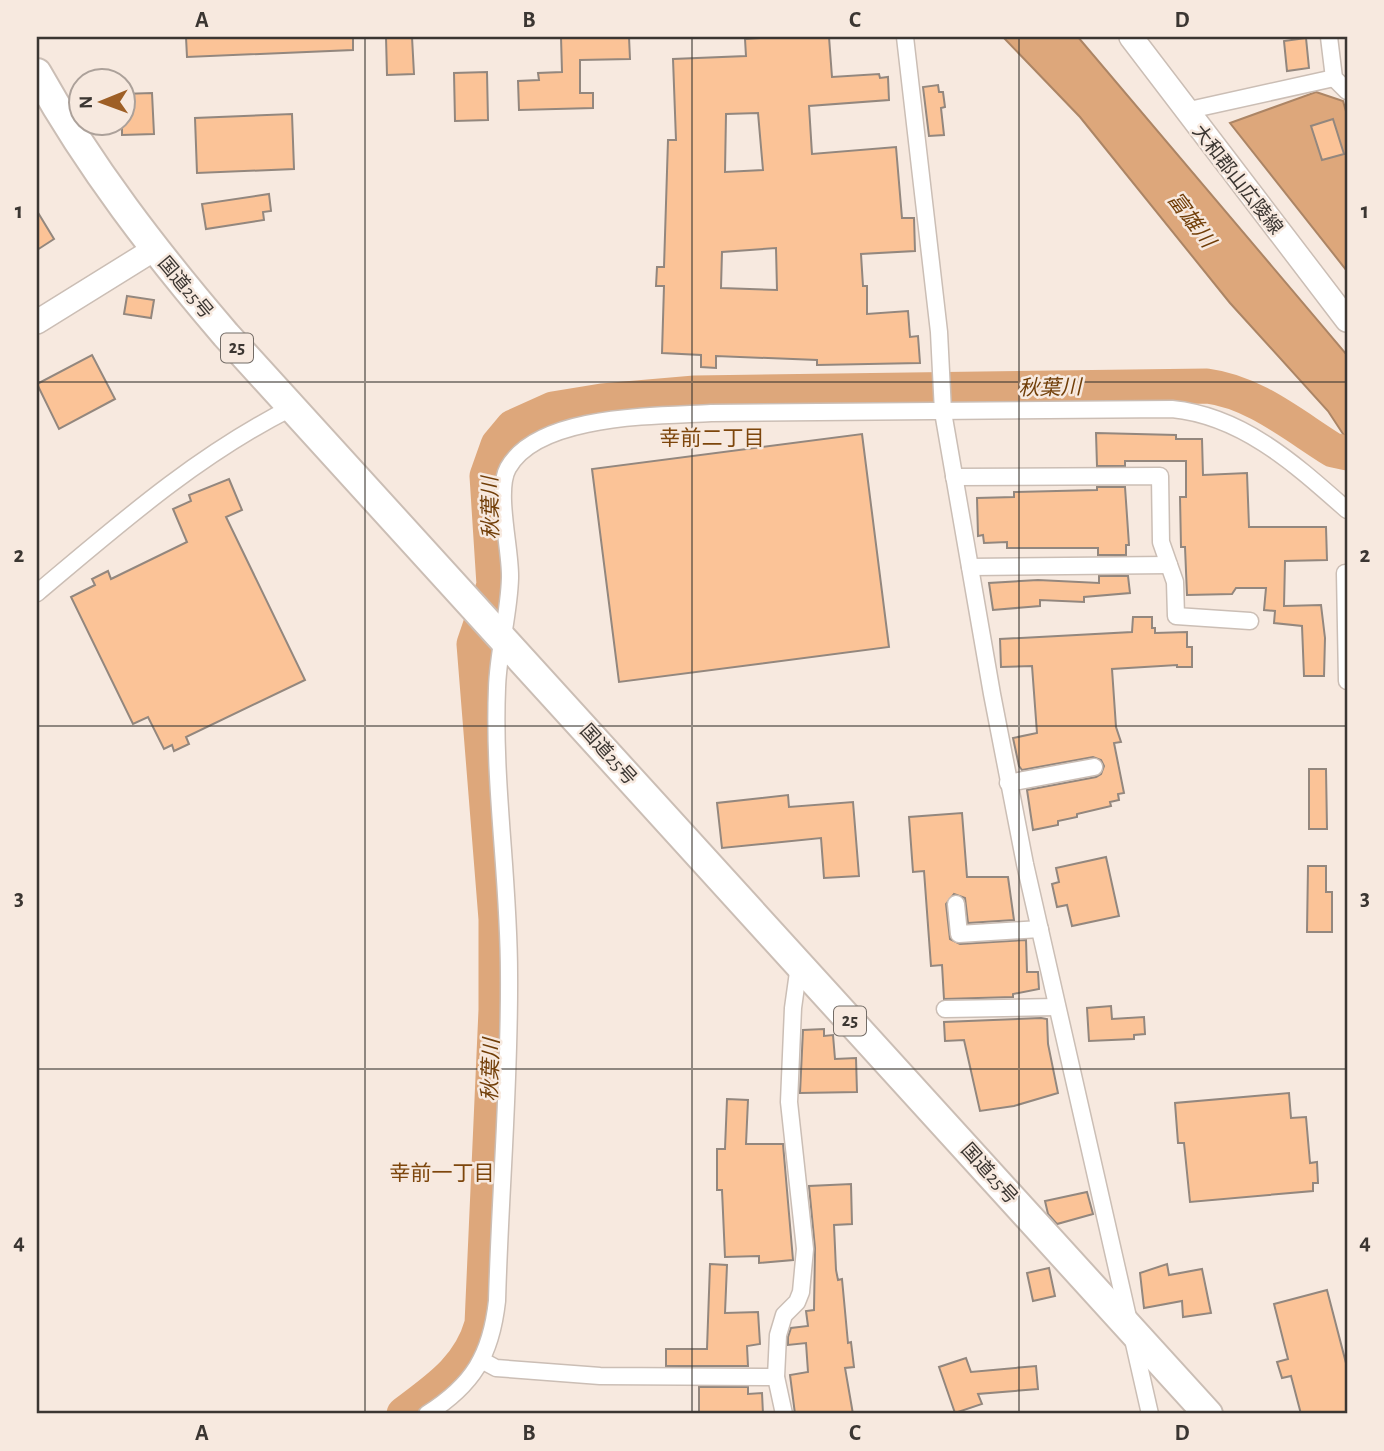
<svg xmlns="http://www.w3.org/2000/svg" width="1384" height="1451" viewBox="0 0 1384 1451" font-family="'Alegreya Sans','Noto Sans JP',sans-serif">
<rect width="100%" height="100%" fill="#f7e9df"/>
<g fill="#dda77b" stroke="#ac8565" stroke-width="2">
<polygon points="1003,37 1078,37 1347,355 1347,440 1328,411 1230,303 1080,117"/>
<polygon points="1316,92 1343,101 1347,115 1347,271 1230,123"/>
</g>
<g fill="none" stroke-linecap="round" stroke-linejoin="round">
<path stroke="#dda77b" stroke-width="35" d="M404,1414C439,1388 470,1367 482,1324L496,1010V919L474,644L494,585L487,476L498,445L513,427L553,409L602,401L695,393L1207,386C1254,392 1293,425 1333,450L1347,453"/>
</g>
<g fill="#fbc397" stroke="#93877e" stroke-width="2" fill-rule="evenodd">
<polygon points="186,37 353,37 353,50 187,57"/>
<polygon points="386,37 412,37 414,74 387,75"/>
<polygon points="561,37 629,37 630,59 580,60 580,93 593,93 593,108 519,110 518,81 539,80 538,73 562,72"/>
<path d="M774,37H829L832,77L879,74L880,78L888,77L889,100L809,106L812,154L896,147L902,218H914L915,251L861,254L863,286H867V314L908,311L910,337L918,336L920,363L817,365V360L716,356V368L701,367V355L662,353L664,286H656L657,267H664L668,140H676L673,59L746,56L745,39ZM758,113L763,170L725,172L726,114ZM776,248L777,290L721,288L722,252Z"/>
<polygon points="1306,38 1309,68 1287,71 1284,41"/>
<polygon points="487,72 488,120 455,121 454,73"/>
<polygon points="938,85 939,92 943,92 945,107 941,108 944,135 929,136 923,87"/>
<polygon points="152,93 154,134 122,135 122,94"/>
<polygon points="292,114 294,169 197,173 195,118"/>
<polygon points="1333,119 1344,154 1322,160 1311,126"/>
<polygon points="269,194 271,211 263,212 264,220 206,229 202,204"/>
<polygon points="37,211 54,239 37,250"/>
<polygon points="127,296 154,300 151,318 124,314"/>
<polygon points="92,355 115,399 59,429 37,384"/>
<polygon points="1096,433 1176,435 1176,439 1202,439 1203,475 1247,473 1249,527 1326,527 1327,560 1285,561 1284,606 1321,605 1325,638 1324,676 1304,676 1302,626 1274,623 1275,611 1264,610 1266,588 1236,588 1232,594 1187,595 1185,547 1181,547 1180,497 1186,497 1186,461 1125,461 1125,466 1097,466"/>
<polygon points="862,434 889,647 619,682 592,469"/>
<polygon points="229,479 242,510 226,517 305,680 186,737 189,744 174,751 172,745 164,749 148,717 133,724 71,597 95,585 92,579 108,571 111,579 187,542 173,509 191,501 189,495"/>
<polygon points="1097,487 1125,487 1129,545 1126,545 1126,555 1098,555 1098,548 1007,548 1007,542 984,543 983,535 978,536 977,498 1014,497 1014,492 1097,490"/>
<polygon points="1099,576 1128,576 1130,593 1084,597 1084,602 1040,600 1040,606 993,610 989,583 1038,580 1099,583"/>
<polygon points="1133,617 1152,617 1152,628 1155,628 1155,633 1187,632 1187,647 1192,647 1192,667 1177,667 1177,665 1112,669 1116,727 1121,742 1114,743 1124,793 1118,794 1119,800 1110,802 1111,806 1077,814 1077,817 1058,821 1058,825 1033,830 1027,790 1096,777 1101,774 1104,766 1101,760 1093,757 1022,770 1019,766 1013,738 1037,733 1032,666 1001,667 1000,639 1132,632"/>
<polygon points="1309,769 1326,769 1327,829 1309,829"/>
<polygon points="788,795 789,807 853,802 859,876 824,878 821,838 722,848 717,803"/>
<polygon points="962,813 967,877 1008,877 1014,920 968,923 965,898 954,894 946,904 950,939 960,944 1026,940 1027,972 1038,972 1039,989 1013,994 1013,997 944,999 942,965 931,966 924,871 913,872 909,817"/>
<polygon points="1106,857 1119,916 1072,926 1067,905 1057,907 1052,884 1059,882 1056,868"/>
<polygon points="1308,866 1326,866 1326,892 1332,892 1332,932 1307,932"/>
<polygon points="1111,1006 1112,1019 1144,1017 1145,1034 1134,1035 1134,1039 1089,1041 1087,1008"/>
<polygon points="1041,1018 1047,1019 1048,1044 1058,1093 1014,1106 980,1111 964,1040 945,1041 944,1022"/>
<polygon points="824,1029 824,1036 833,1035 835,1059 856,1058 857,1092 800,1093 803,1030"/>
<polygon points="1289,1093 1291,1118 1306,1117 1310,1163 1317,1162 1318,1183 1313,1183 1313,1191 1190,1202 1184,1143 1178,1143 1175,1103"/>
<polygon points="727,1099 748,1100 746,1144 783,1144 793,1260 759,1263 759,1256 725,1257 722,1190 717,1190 717,1149 725,1149"/>
<polygon points="851,1184 852,1224 834,1225 836,1270 838,1280 842,1279 848,1343 851,1342 854,1367 845,1368 853,1414 795,1414 790,1375 808,1372 806,1343 788,1345 788,1337 791,1328 808,1326 806,1311 814,1310 815,1248 809,1186"/>
<polygon points="1087,1192 1093,1214 1057,1224 1048,1214 1045,1201"/>
<polygon points="710,1264 727,1265 725,1313 758,1312 760,1344 747,1346 748,1366 666,1366 666,1349 707,1349"/>
<polygon points="1167,1264 1169,1275 1202,1269 1211,1313 1183,1317 1182,1301 1144,1308 1140,1273"/>
<polygon points="1049,1268 1055,1296 1033,1301 1027,1273"/>
<polygon points="1327,1290 1347,1367 1347,1414 1301,1414 1291,1376 1282,1378 1277,1362 1288,1359 1274,1304"/>
<polygon points="966,1358 971,1372 1036,1366 1038,1389 978,1394 982,1404 955,1413 939,1367"/>
<polygon points="699,1387 748,1387 748,1394 762,1393 763,1414 699,1414"/>
</g>
<g fill="none" stroke-linecap="round" stroke-linejoin="round">
<g stroke="#cbbeb5" stroke-width="19">
<g id="street">
<polyline points="905,37 939,332 943,412 992,694 1025,864 1150,1414"/>
<polyline points="1329,37 1334,78 1347,91"/>
<polyline points="1185,111 1334,78"/>
<polyline points="954,477 1160,476 1161,542 1175,582 1176,616 1250,621"/>
<polyline points="970,567 1169,565"/>
<polyline points="1347,573 1345,573 1347,681"/>
<path d="M37,593C118,525 196,456 291,408"/>
<polyline points="1008,783 1094,767"/>
<polyline points="956,904 959,934 1040,929"/>
<polyline points="945,1009 1057,1007"/>
<polyline points="483,1361 496,1368 600,1376 776,1377"/>
<path d="M427,1414C473,1385 491,1355 497,1301C500,1192 510,1083 509,973C509,878 493,783 497,688C498,651 509,615 510,578C511,550 495,491 508,468C538,414 657,416 711,413L1172,409C1243,416 1296,465 1347,510"/>
<polyline points="784,1414 776,1377 778,1335 784,1315 797,1302 801,1292 805,1249 789,1102 793,1008 799,965"/>
</g>
</g>
<g stroke="#cbbeb5" stroke-width="26">
<g id="secondary">
<polyline points="1131,37 1347,320"/>
<polyline points="37,322 153,250"/>
</g>
</g>
<g stroke="#cbbeb5" stroke-width="32">
<path id="highway" d="M37,73C90,168 155,252 226,335L1208,1414"/>
</g>
<use href="#street" stroke="#fff" stroke-width="16"/>
<use href="#secondary" stroke="#fff" stroke-width="23"/>
<use href="#highway" stroke="#fff" stroke-width="28"/>
</g>
<path fill="none" stroke="#3b3632" stroke-width="2" stroke-opacity="0.55" d="M365,37V1414M692,37V1414M1019,37V1414M37,382H1347M37,726H1347M37,1069H1347"/>
<g text-anchor="middle" dominant-baseline="central" stroke-width="5" stroke-linejoin="round" paint-order="stroke">
<g fill="#f7e9df" stroke="#736c66" stroke-width="2">
<rect x="221" y="333.5" width="32" height="29" rx="5"/>
<rect x="834" y="1006.5" width="32" height="29" rx="5"/>
</g>
<g font-size="18" font-weight="bold" fill="#3b3632">
<text x="237" y="348">25</text>
<text x="850" y="1021">25</text>
</g>
<g font-size="19" fill="#3b3632" stroke="#f7e9df">
<text transform="translate(1237 180) rotate(52)">大和郡山広陵線</text>
<text transform="translate(185 288) rotate(50)">国道25号</text>
<text transform="translate(608 755) rotate(48)">国道25号</text>
<text transform="translate(989 1174) rotate(48)">国道25号</text>
</g>
<g font-size="21" font-style="italic" fill="#713e08" stroke="#f7e9df">
<text transform="translate(1191 220) rotate(53)">富雄川</text>
<text transform="translate(1050 388) rotate(-1)">秋葉川</text>
<text transform="translate(491 508) rotate(-91)">秋葉川</text>
<text transform="translate(491 1070) rotate(-88)">秋葉川</text>
</g>
<g font-size="21" fill="#7d460c" stroke="#f7e9df">
<text x="712" y="438">幸前二丁目</text>
<text x="442" y="1173">幸前一丁目</text>
</g>
</g>
<rect width="1384" height="1451" fill="none" stroke="#f7e9df" stroke-width="77"/>
<g transform="translate(102 102) rotate(269)"><circle r="33" fill="#f7e9df" stroke="#aca19a" stroke-width="2"/>
<path d="M0-5L12 26L0 18L-12 26Z" fill="#9e5f26"/>
<text y="-10" font-size="19" font-weight="bold" text-anchor="middle" fill="#3b3632">N</text>
</g>
<rect x="38" y="38" width="1308" height="1374" fill="none" stroke="#3b3632" stroke-width="2.5"/>
<g font-size="23" text-anchor="middle" font-weight="bold" fill="#3b3632">
<text x="202" y="27">A</text>
<text x="529" y="27">B</text>
<text x="855" y="27">C</text>
<text x="1182" y="27">D</text>
<text x="19" y="218">1</text>
<text x="1365" y="218">1</text>
<text x="19" y="562">2</text>
<text x="1365" y="562">2</text>
<text x="19" y="905">3</text>
<text x="1365" y="905">3</text>
<text x="19" y="1249">4</text>
<text x="1365" y="1249">4</text>
<text x="202" y="1440">A</text>
<text x="529" y="1440">B</text>
<text x="855" y="1440">C</text>
<text x="1182" y="1440">D</text>
</g>
</svg>
